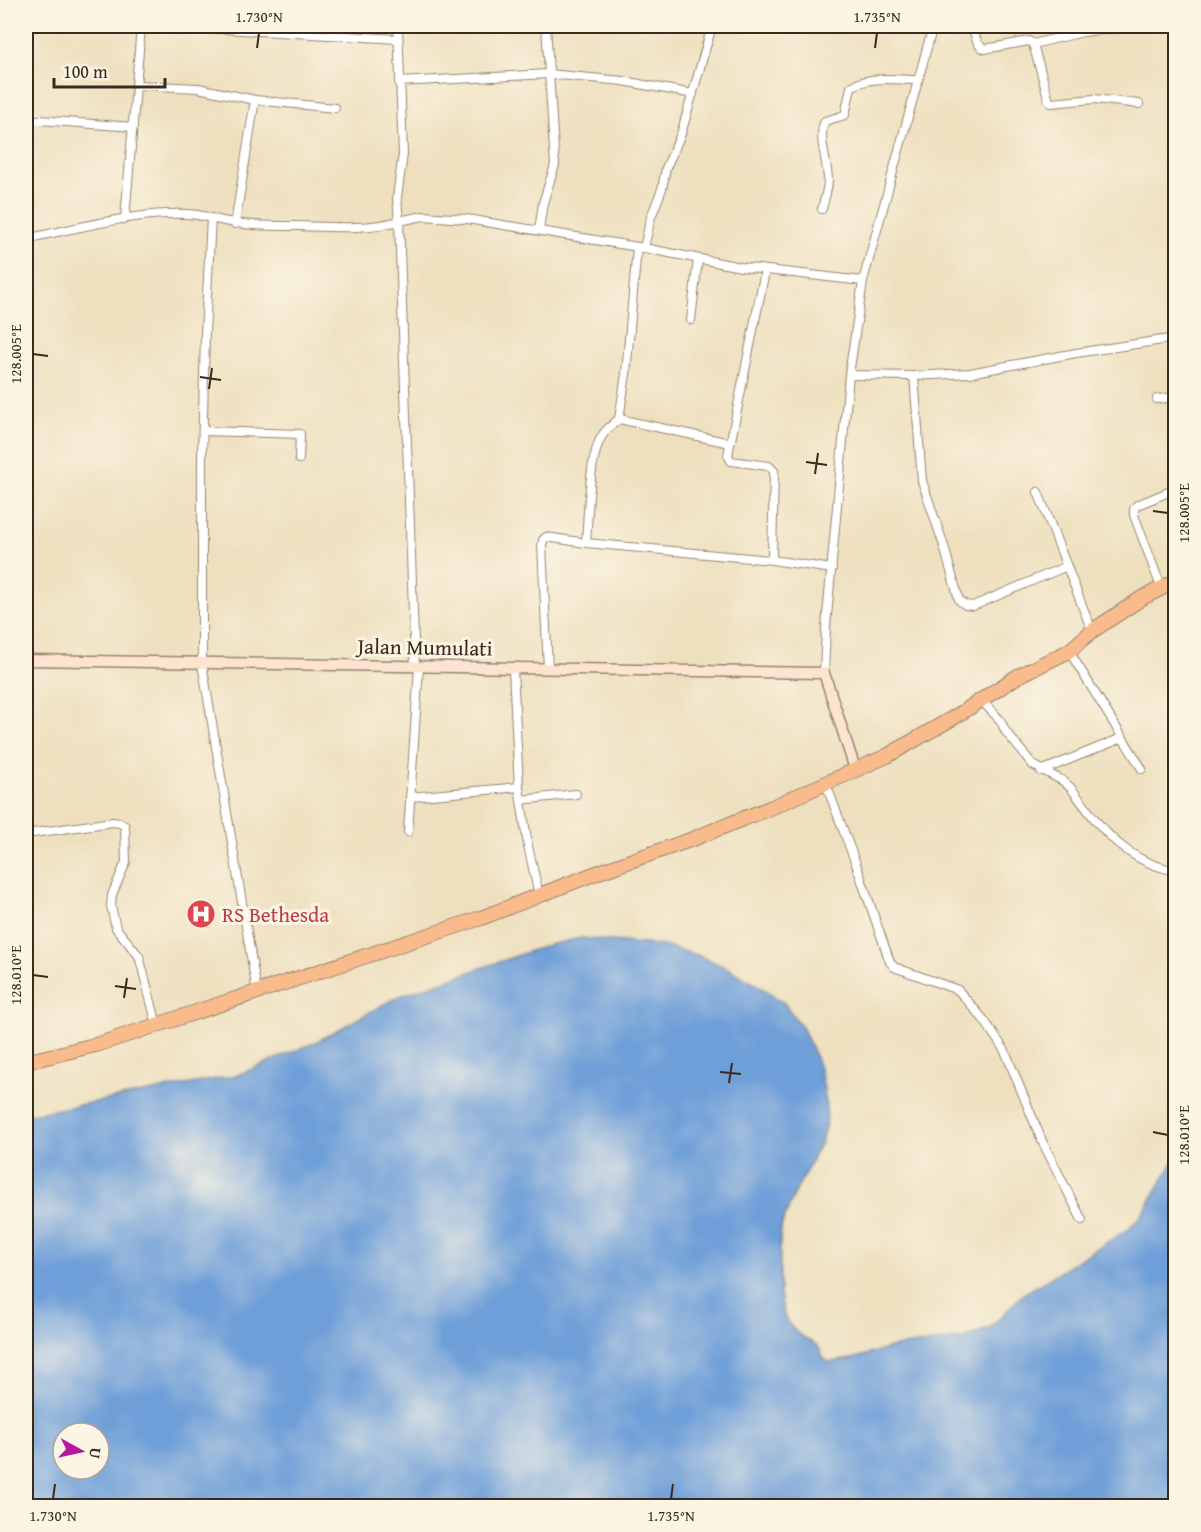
<svg xmlns="http://www.w3.org/2000/svg" width="1201" height="1532" viewBox="0 0 1201 1532" font-family="'Gentium Book Plus',serif">
<rect width="100%" height="100%" fill="#fcf5e5"/>
<filter id="ink" filterUnits="userSpaceOnUse"><feTurbulence type="fractalNoise" baseFrequency=".0167" numOctaves="2"/><feDisplacementMap in="SourceGraphic" scale="12" xChannelSelector="R" yChannelSelector="G"/><feConvolveMatrix kernelMatrix="1 2 1 2 8 2 1 2 1" color-interpolation-filters="sRGB"/></filter>
<filter id="wash" filterUnits="userSpaceOnUse"><feTurbulence type="fractalNoise" baseFrequency=".008" numOctaves="4" result="noise"/><feDisplacementMap in="SourceGraphic" scale="24" xChannelSelector="R" yChannelSelector="G"/><feGaussianBlur stdDeviation="1.35" result="paint"/><feColorMatrix in="noise" values="0 0 0 0 0 0 0 0 0 0 0 0 0 0 0 0 0 1.4 0 .05"/><feComposite in="paint" operator="in"/></filter>
<g filter="url(#wash)">
<rect width="100%" height="100%" fill="#eee0bf"/>
<path fill="#6e9fd8" stroke="#54647b" stroke-width="1.5" fill-rule="evenodd" d="M581,938L664,946L697,955L727,968L762,988L784,1003L803,1029L819,1065L824,1088L827,1119L821,1142L795,1193L782,1224L780,1235V1294L784,1315L788,1323L797,1333L818,1346L825,1360L829,1362L852,1359L894,1347L966,1338L992,1326L1022,1295L1127,1230L1142,1215L1175,1159V1506H26V1115L238,1075L316,1042L397,997L548,945ZM63,1433H99V1469H63Z"/>
</g>
<g filter="url(#ink)">
<g fill="none" stroke-linecap="round" stroke-linejoin="round">
<g stroke="#94856e" stroke-width="10">
<g id="street">
<polyline points="174,26 398,39"/>
<path d="M972,26C975,34 976,46 985,49L1029,41L1033,44L1049,101L1051,103L1094,99L1139,104"/>
<polyline points="1033,44 1083,32 1119,28 1125,26"/>
<polyline points="399,82 548,74 623,81 693,94"/>
<polyline points="136,85 198,88 255,100 335,108"/>
<polyline points="26,119 133,127"/>
<path d="M822,209C824,200 828,190 828,180C828,164 817,135 825,121L845,115L851,87C870,75 896,80 918,80"/>
<path d="M211,218C239,226 268,226 298,226C331,227 366,230 399,221L397,197L403,154L398,26"/>
<polyline points="125,219 141,26"/>
<polyline points="235,224 255,100"/>
<polyline points="539,230 543,203 555,165 546,26"/>
<path d="M26,239C74,229 165,204 211,218L205,334L202,457V663L257,992"/>
<polyline points="637,247 626,374 619,419 730,443"/>
<polyline points="644,248 651,217 662,189 666,168 681,134 712,26"/>
<polyline points="765,271 728,455 731,461 769,466 774,471 772,560"/>
<polyline points="691,320 698,259"/>
<polyline points="849,375 914,376 970,373 1076,353 1176,338"/>
<polyline points="914,376 922,481 943,543 959,600 965,605 973,606 1067,566"/>
<polyline points="1157,399 1176,397"/>
<polyline points="203,431 300,434 299,459"/>
<polyline points="1038,492 1092,631"/>
<path d="M586,543C588,517 589,456 602,436C606,429 613,424 619,419"/>
<polyline points="1161,587 1134,515 1134,509 1137,505 1176,489"/>
<polyline points="1069,651 1142,769"/>
<polyline points="415,666 399,221 423,216 467,219 644,248 741,267 863,281"/>
<polyline points="513,669 519,787 528,846 539,895"/>
<polyline points="548,669 542,545 543,540 546,537 586,543 772,560 832,569"/>
<polyline points="824,673 826,627 849,375 863,281 933,26"/>
<path d="M981,700L1000,720L1006,732L1033,765L1063,781L1071,788C1101,828 1123,861 1176,871"/>
<polyline points="1041,771 1122,738"/>
<polyline points="826,784 856,864 890,962 894,967 958,990 984,1020 1005,1051 1042,1141 1082,1220"/>
<polyline points="410,797 519,787"/>
<polyline points="521,800 576,794"/>
<polyline points="408,832 419,667"/>
<polyline points="26,834 113,822 120,823 125,826 126,862 112,895 111,906 116,928 139,956 157,1025"/>
</g>
</g>
<g stroke="#94856e" stroke-width="13">
<polyline id="secondary" points="26,660 824,673 855,769"/>
</g>
<g stroke="#94856e" stroke-width="16">
<polyline id="highway" points="26,1062 99,1044 157,1025 481,918 599,872 690,840 770,808 887,756 958,715 1018,676 1069,651 1092,631 1142,598 1176,581"/>
</g>
<use href="#street" stroke="#fff" stroke-width="8"/>
<use href="#secondary" stroke="#fde4d1" stroke-width="10"/>
<use href="#highway" stroke="#fabb8c" stroke-width="14"/>
</g>
</g>
<path fill="none" stroke="#3b2a1e" stroke-width="2" d="M257,48L259,33M875,48L877,33M33,354L48,356M200,377L221,380M209,389L212,368M806,462L827,465M815,474L818,453M1153,511L1168,513M33,975L48,977M115,986L136,989M124,998L127,978M720,1072L741,1074M729,1083L732,1063M1153,1132L1168,1135M53,1499L55,1484M671,1499L673,1484"/>
<defs>
<g id="hospital-disc" transform="scale(1.5)"><circle r="9.5" fill="#e0444e" stroke="#fcf5e5"/><path d="M-5-5h3v3.5h4V-5h3V5h-3V1.5h-4V5h-3Z" fill="#fff"/></g>
</defs>
<g fill-rule="evenodd">
<use href="#hospital-disc" x="201" y="914"/>
</g>
<g text-anchor="middle" dominant-baseline="central" stroke-width="6" stroke-linejoin="round" paint-order="stroke">
<g font-size="21" fill="#3b2a1e" stroke="#fcf5e5">
<text transform="translate(425 647) rotate(1)">Jalan Mumulati</text>
</g>
<g font-size="21" fill="#be3a42" stroke="#fcf5e5" text-anchor="start">
<text x="222" y="914">RS Bethesda</text>
</g>
</g>
<rect width="1201" height="1532" fill="none" stroke="#fcf5e5" stroke-width="66"/>
<g transform="translate(81 1451) rotate(98)"><circle r="28" fill="#fcf5e5" stroke="#afa495" stroke-width="1.5"/>
<path d="M0-4.5L10 22L0 15L-10 22Z" fill="#b5179e"/>
<text y="-9" font-size="16" font-weight="bold" text-anchor="middle" fill="#3b2a1e">U</text>
</g>
<path d="M54 78v9h111v-9" fill="none" stroke="#3b2a1e" stroke-width="3"/>
<text x="63" y="78" font-size="18" fill="#3b2a1e" stroke="#fcf5e5" stroke-width="4.5" paint-order="stroke">100 m</text>
<rect x="33" y="33" width="1135" height="1466" fill="none" stroke="#3b2a1e" stroke-width="2"/>
<g font-size="15" text-anchor="middle" fill="#3b2a1e">
<text x="259" y="22">1.730°N</text>
<text x="877" y="22">1.735°N</text>
<text transform="translate(16 354) rotate(-90)" y="5">128.005°E</text>
<text transform="translate(1184 513) rotate(-90)" y="5">128.005°E</text>
<text transform="translate(16 975) rotate(-90)" y="5">128.010°E</text>
<text transform="translate(1184 1135) rotate(-90)" y="5">128.010°E</text>
<text x="53" y="1521">1.730°N</text>
<text x="671" y="1521">1.735°N</text>
</g>
</svg>
